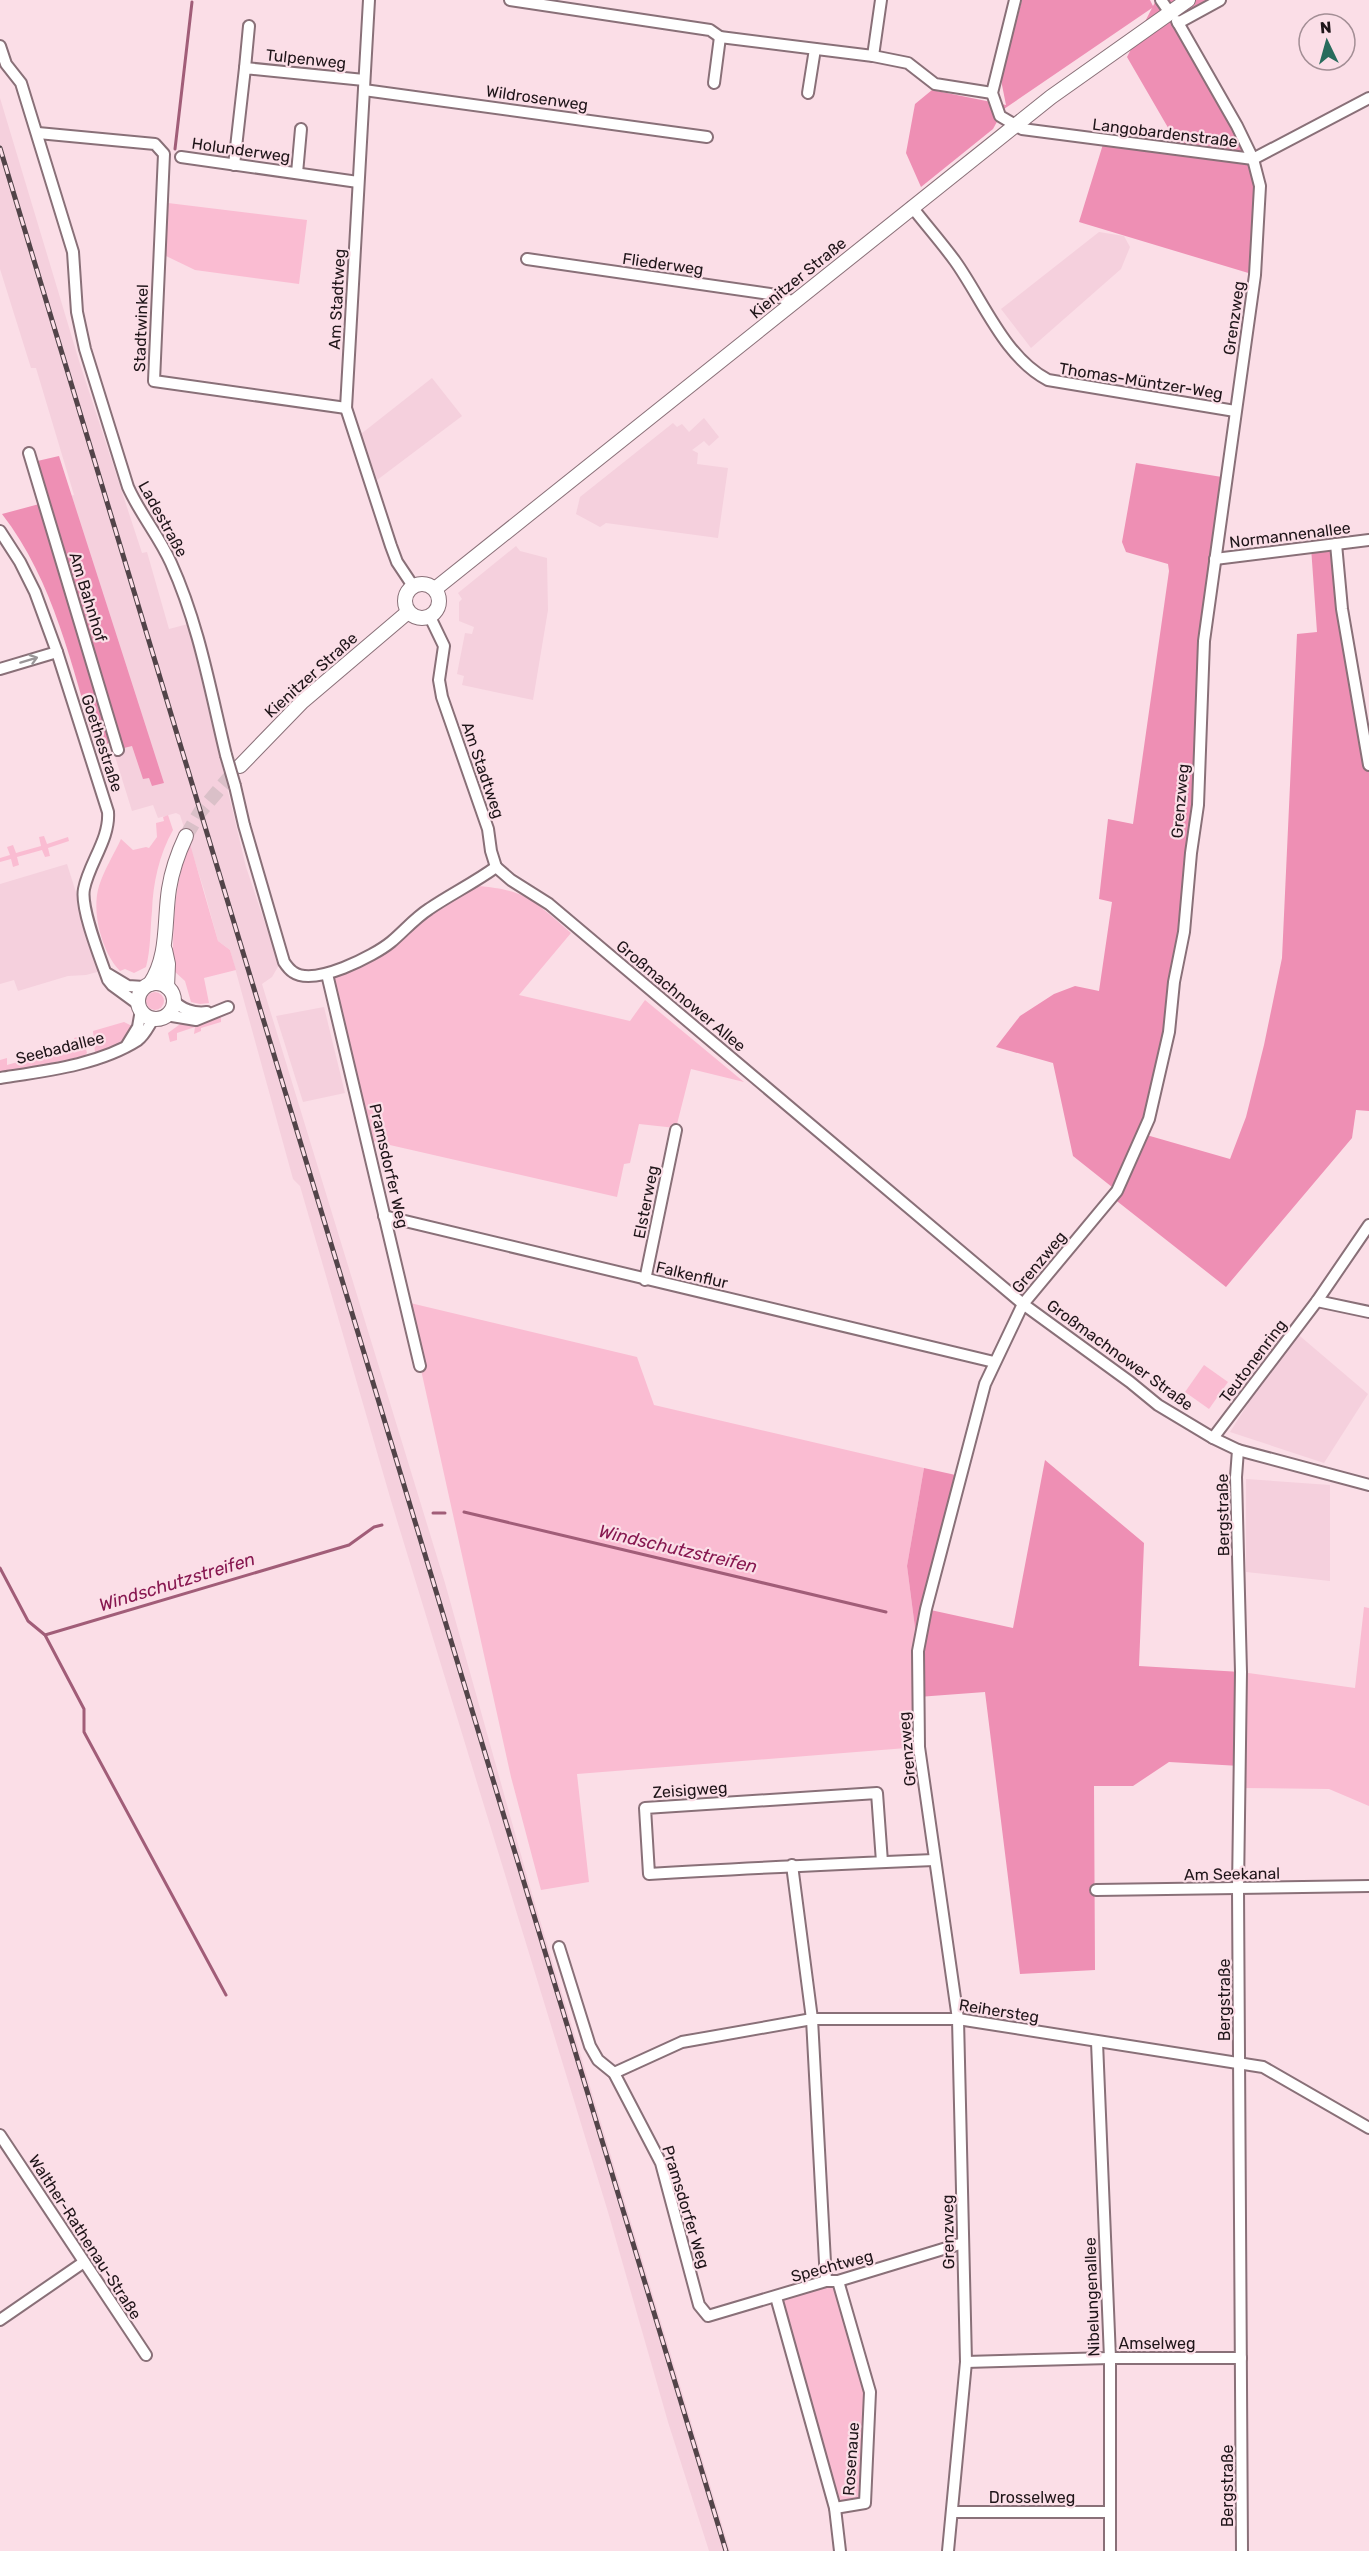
<svg xmlns="http://www.w3.org/2000/svg" width="1369" height="2551" viewBox="0 0 1369 2551" font-family="Rubik,sans-serif">
<rect width="100%" height="100%" fill="#fbdee7"/>
<g fill="#f5d0dd">
<polygon points="0,98 80,364 142,553 147,552 169,629 188,624 246,867 279,965 272,977 262,984 445,1583 530,1887 730,2551 709,2551 668,2422 608,2212 392,1504 300,1186 293,1179 230,950 218,941 204,890 180,815 176,813 158,818 153,805 132,811 113,750 47,503 74,495 36,368 31,368 0,269"/>
<polygon points="1099,232 1124,236 1130,247 1121,269 1031,348 1001,309"/>
<polygon points="432,378 462,416 377,480 361,434"/>
<polygon points="704,418 719,437 709,446 704,441 692,450 698,453 697,464 728,468 718,538 606,523 600,527 576,514 580,497 673,423 677,427 682,424 689,432"/>
<polygon points="516,546 520,551 547,558 548,610 533,700 462,685 464,676 457,674 465,633 472,634 474,627 459,621 459,602 462,599 458,593"/>
<polygon points="67,864 101,971 86,975 68,976 18,991 14,980 0,984 0,884"/>
<polygon points="324,1007 345,1093 303,1102 276,1016"/>
<polygon points="1294,1331 1368,1394 1324,1463 1230,1432"/>
<polygon points="1246,1479 1330,1485 1330,1581 1246,1572"/>
</g>
<g fill="#fabcd2">
<polygon points="168,203 307,220 299,284 195,270 164,255"/>
<path d="M168,815L173,830C159,855 153,883 152,911C150,930 151,948 146,967L134,973L125,969L120,971C102,953 91,911 99,886C104,870 114,854 121,839L133,850L146,847L149,848L157,837L156,823L164,821L163,817Z"/>
<polygon points="44,836 47,844 68,837 69,841 48,848 50,856 45,857 42,850 17,857 19,865 13,867 11,859 0,862 0,858 10,855 7,847 13,845 16,853 41,846 39,837"/>
<path d="M190,844L218,941L230,950L236,970L204,978L209,1003L200,1004L191,1002L185,981L173,970C173,926 173,885 190,844Z"/>
<path d="M476,886C526,889 535,902 571,933L519,995L630,1021L645,1000L744,1082L691,1069L676,1128L639,1124L630,1163L624,1164L617,1197L368,1140L327,974L361,959L430,908Z"/>
<circle cx="155" cy="1001" r="9"/>
<polygon points="219,1016 221,1018 221,1022 201,1028 201,1031 194,1034 195,1027 177,1033 177,1040 170,1042 168,1033 183,1022"/>
<path d="M124,1022L134,1027C125,1042 111,1048 95,1053L93,1031Z"/>
<polygon points="77,1037 78,1039 83,1037 87,1053 84,1056 0,1074 0,1060 7,1058 7,1065 76,1045 74,1038"/>
<polygon points="406,1302 637,1357 654,1405 924,1468 907,1566 918,1651 919,1747 577,1774 589,1882 541,1890 511,1777"/>
<polygon points="1204,1365 1228,1382 1209,1409 1185,1392"/>
<polygon points="1364,1607 1369,1608 1369,1806 1329,1789 1238,1788 1241,1672 1355,1688"/>
<polygon points="838,2281 870,2392 865,2503 835,2508 776,2297"/>
</g>
<g fill="#ee8fb4">
<polygon points="1022,0 1150,0 1153,6 1156,0 1220,0 1178,23 1237,126 1260,186 1255,275 1079,222 1104,141 1181,150 1127,57 1152,8 1004,109 993,129 921,187 906,153 915,104 932,90 1006,105 1001,80"/>
<path d="M59,456L164,783L152,786L149,778L143,779L132,746L120,749L116,741L96,747C72,667 54,581 2,514L43,503L33,462Z"/>
<polygon points="1136,463 1228,478 1215,559 1184,932 1143,1134 1230,1159 1246,1117 1264,1045 1282,958 1297,634 1317,632 1311,547 1336,544 1369,765 1369,1111 1356,1110 1352,1138 1226,1287 1113,1198 1117,1191 1073,1156 1053,1063 996,1047 1020,1016 1054,994 1075,986 1099,991 1112,902 1099,899 1108,819 1133,824 1169,571 1168,564 1126,552 1122,542"/>
<polygon points="1045,1460 1144,1543 1139,1666 1241,1672 1240,1766 1169,1762 1133,1786 1094,1786 1095,1970 1020,1974 985,1692 918,1697 918,1651 907,1566 924,1468 960,1476 926,1609 1013,1628"/>
</g>
<g fill="none" stroke-linecap="round" stroke-linejoin="round">
<g stroke="#a15d78" stroke-width="3">
<polyline points="175,149 192,2"/>
<polyline points="464,1512 886,1612"/>
<polyline points="433,1513 445,1513"/>
<polyline points="0,1568 28,1621 45,1635 84,1709 84,1732 226,1995"/>
<polyline points="45,1635 349,1545 374,1527 382,1525"/>
</g>
<polyline stroke="#dac0c8" stroke-width="14" stroke-dasharray="14 7" stroke-linecap="butt" points="186,836 200,812 239,766"/>
<g stroke="#897078" stroke-width="14">
<g id="minor">
<polyline points="369,0 346,408 391,546 397,562 413,586"/>
<polyline points="510,0 710,30 720,37 873,56 908,63 935,84 992,93"/>
<polyline points="1015,0 992,93 1000,116 1022,129 1253,159 1369,98"/>
<polyline points="1161,0 1170,13"/>
<polyline points="1178,23 1220,0"/>
<path d="M0,46L6,64L21,83L73,252L77,312L85,349L128,487C140,514 159,536 171,563C199,625 210,689 226,755"/>
<polyline points="873,56 881,0"/>
<polyline points="245,68 249,26"/>
<polyline points="714,83 720,37"/>
<polyline points="364,90 707,137"/>
<polyline points="808,93 815,49"/>
<polyline points="38,133 155,144 164,154 154,381 346,408"/>
<polyline points="181,157 358,182"/>
<polyline points="234,165 245,68 364,80"/>
<polyline points="297,173 301,129"/>
<path d="M912,207C926,225 942,243 955,261C983,300 1004,357 1048,380L1235,411"/>
<polyline points="527,259 770,294 795,302"/>
<polyline points="29,453 118,750"/>
<path d="M0,531L20,562L35,592L57,652L108,812C110,839 89,863 84,889C80,908 101,960 108,980L112,985L138,1004"/>
<polyline points="1336,544 1342,609 1369,765"/>
<polyline points="1215,559 1369,540"/>
<polyline points="430,617 444,646 439,680 442,697 488,829 491,851 496,867"/>
<polyline points="0,669 57,652"/>
<path d="M235,786L244,825L284,962C286,965 290,970 293,972C314,987 374,956 391,942C404,931 415,918 429,909C451,894 474,883 496,867"/>
<polyline points="496,867 511,880 549,904 1023,1304 1130,1382 1158,1405 1213,1438 1238,1450 1369,1485"/>
<polyline points="108,974 128,986 144,987"/>
<polyline points="327,974 420,1366"/>
<path d="M173,1000C181,1009 194,1014 207,1012"/>
<polyline points="166,1015 196,1020 228,1007"/>
<polyline points="127,1045 138,1027 141,1010"/>
<path d="M0,1078C45,1071 99,1065 138,1040C145,1035 149,1025 154,1018"/>
<polyline points="384,1216 994,1362"/>
<polyline points="645,1280 676,1130"/>
<polyline points="1317,1301 1369,1312"/>
<polyline points="1213,1438 1317,1301 1369,1225"/>
<polyline points="1238,1450 1236,1477 1241,1672 1238,1889 1242,2551"/>
<path d="M882,1862L877,1793L645,1808L649,1874C744,1868 839,1864 934,1860"/>
<polyline points="792,1865 812,2019 826,2281"/>
<polyline points="1096,1890 1369,1886"/>
<polyline points="559,1947 590,2046 598,2060 614,2073 661,2163 699,2305 708,2316 826,2281 838,2281 963,2243"/>
<polyline points="1097,2042 1110,2358 1110,2551"/>
<polyline points="614,2073 682,2042 812,2019 958,2019 1263,2067 1369,2128"/>
<polyline points="0,2135 146,2355"/>
<polyline points="776,2297 835,2508 840,2551"/>
<polyline points="0,2320 84,2262"/>
<polyline points="966,2362 1110,2358 1241,2358"/>
<polyline points="835,2508 865,2503 870,2392 838,2281"/>
<polyline points="953,2512 1110,2512"/>
<polyline points="948,2551 966,2362 958,2019 919,1747 918,1651 926,1609 985,1384 1023,1304 1117,1191 1149,1119 1169,1032 1174,982 1184,932 1191,853 1198,805 1204,641 1255,275 1260,186 1253,159 1237,126 1177,21"/>
</g>
</g>
<g stroke="#897078" stroke-width="16">
<g id="tertiary">
<circle cx="422" cy="601" r="17"/>
<polyline points="435,589 1051,97 1188,0"/>
<polyline points="240,766 302,702 408,612"/>
<polyline points="165,950 168,964 167,987"/>
<circle cx="156" cy="1001" r="18"/>
<path d="M150,984C169,956 164,921 169,889C172,870 178,853 186,836"/>
</g>
</g>
<use href="#minor" stroke="#fff" stroke-width="10"/>
<use href="#tertiary" stroke="#fff" stroke-width="14"/>
<g stroke="#524449" stroke-width="5">
<polyline id="rail" points="0,148 726,2551"/>
</g>
<use href="#rail" stroke="#fbdee7" stroke-width="3" stroke-dasharray="9" stroke-linecap="butt"/>
<g stroke="#897078" stroke-width="14" stroke-linecap="butt">
<polyline id="minor-bridge" points="226,755 235,786"/>
</g>
<use href="#minor-bridge" stroke="#fff" stroke-width="10"/>
</g>
<defs><path id="oneway-shaft" d="M-6 0H5M1.5-3L5.5 0L1.5 3" fill="none" stroke-width="1.6" stroke-linecap="round" stroke-linejoin="round" transform="scale(1.5)"/></defs>
<use stroke="#9a9698" href="#oneway-shaft" transform="translate(29 660) rotate(-17)"/>
<g text-anchor="middle" dominant-baseline="central" stroke-width="4.5" stroke-linejoin="round" paint-order="stroke">
<g font-size="16" fill="#1f1519" stroke="#fbdee7">
<text transform="translate(306 59) rotate(6)">Tulpenweg</text>
<text transform="translate(537 98) rotate(8)">Wildrosenweg</text>
<text transform="translate(1165 133) rotate(7)">Langobardenstraße</text>
<text transform="translate(241 150) rotate(8)">Holunderweg</text>
<text transform="translate(663 264) rotate(8)">Fliederweg</text>
<text transform="translate(798 278) rotate(-39)">Kienitzer Straße</text>
<text transform="translate(337 299) rotate(-87)">Am Stadtweg</text>
<text transform="translate(1234 318) rotate(-82)">Grenzweg</text>
<text transform="translate(141 328) rotate(-88)">Stadtwinkel</text>
<text transform="translate(1141 381) rotate(9)">Thomas-Müntzer-Weg</text>
<text transform="translate(163 519) rotate(61)">Ladestraße</text>
<text transform="translate(1290 535) rotate(-7)">Normannenallee</text>
<text transform="translate(88 597) rotate(73)">Am Bahnhof</text>
<text transform="translate(311 675) rotate(-42)">Kienitzer Straße</text>
<text transform="translate(102 743) rotate(72)">Goethestraße</text>
<text transform="translate(483 770) rotate(71)">Am Stadtweg</text>
<text transform="translate(1180 801) rotate(-85)">Grenzweg</text>
<text transform="translate(681 996) rotate(40)">Großmachnower Allee</text>
<text transform="translate(60 1048) rotate(-14)">Seebadallee</text>
<text transform="translate(389 1166) rotate(77)">Pramsdorfer Weg</text>
<text transform="translate(646 1202) rotate(-79)">Elsterweg</text>
<text transform="translate(1039 1262) rotate(-50)">Grenzweg</text>
<text transform="translate(692 1275) rotate(13)">Falkenflur</text>
<text transform="translate(1120 1355) rotate(36)">Großmachnower Straße</text>
<text transform="translate(1253 1361) rotate(-53)">Teutonenring</text>
<text transform="translate(1223 1515) rotate(-91)">Bergstraße</text>
<text transform="translate(907 1749) rotate(-95)">Grenzweg</text>
<text transform="translate(690 1790) rotate(-4)">Zeisigweg</text>
<text transform="translate(1232 1874) rotate(-1)">Am Seekanal</text>
<text transform="translate(1224 2000) rotate(-90)">Bergstraße</text>
<text transform="translate(999 2011) rotate(9)">Reihersteg</text>
<text transform="translate(686 2207) rotate(73)">Pramsdorfer Weg</text>
<text transform="translate(948 2232) rotate(-91)">Grenzweg</text>
<text transform="translate(85 2237) rotate(57)">Walther-Rathenau-Straße</text>
<text transform="translate(832 2266) rotate(-15)">Spechtweg</text>
<text transform="translate(1092 2297) rotate(-92)">Nibelungenallee</text>
<text x="1157" y="2343">Amselweg</text>
<text transform="translate(851 2459) rotate(-86)">Rosenaue</text>
<text transform="translate(1227 2486) rotate(-90)">Bergstraße</text>
<text x="1032" y="2497">Drosselweg</text>
</g>
<g font-size="18" font-style="italic" fill="#871750" stroke="#fbdee7">
<text transform="translate(678 1549) rotate(13)">Windschutzstreifen</text>
<text transform="translate(177 1582) rotate(-17)">Windschutzstreifen</text>
</g>
</g>
<g transform="translate(1327 42) rotate(355)"><circle r="28" fill="#fbdee7" stroke="#a38e95" stroke-width="1.5"/>
<path d="M0-4.5L10 22L0 15L-10 22Z" fill="#286b5c"/>
<text y="-9" font-size="16" font-weight="bold" text-anchor="middle" fill="#1f1519">N</text>
</g>
</svg>
